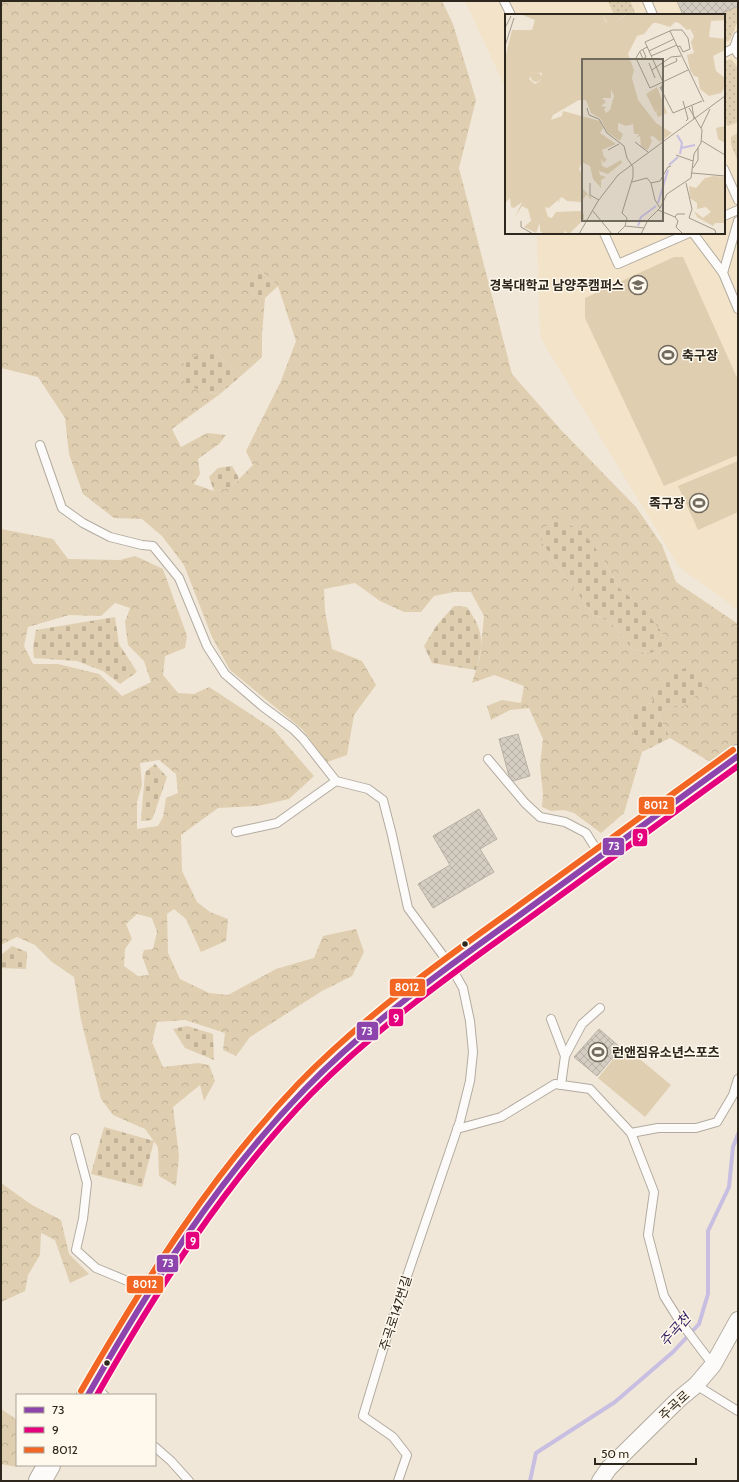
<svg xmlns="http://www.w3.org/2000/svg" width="739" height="1482" viewBox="0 0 739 1482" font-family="Cabin,'Noto Sans KR',sans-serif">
<defs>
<pattern id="forest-crowns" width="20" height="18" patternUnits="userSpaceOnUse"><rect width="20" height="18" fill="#dfceb0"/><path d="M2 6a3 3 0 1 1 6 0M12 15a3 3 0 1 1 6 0" fill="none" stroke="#c0b197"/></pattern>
<pattern id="cemetery-stones" width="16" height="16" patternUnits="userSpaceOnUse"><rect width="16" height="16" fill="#dfceb0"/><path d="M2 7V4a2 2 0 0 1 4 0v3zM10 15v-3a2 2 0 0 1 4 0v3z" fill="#c0b197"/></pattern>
<pattern id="garden-dots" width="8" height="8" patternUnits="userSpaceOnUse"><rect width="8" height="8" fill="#dfceb0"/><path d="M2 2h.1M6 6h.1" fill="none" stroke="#c0b197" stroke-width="1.8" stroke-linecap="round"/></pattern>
<pattern id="building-cross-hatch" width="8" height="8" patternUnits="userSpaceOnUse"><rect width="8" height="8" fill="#d5cdc2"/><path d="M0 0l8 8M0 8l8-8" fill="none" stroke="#b7b0a6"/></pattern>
</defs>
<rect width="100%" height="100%" fill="#f0e7d8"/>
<polygon fill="#f2e3c9" points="465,1 738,1 738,610 679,567 540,337 537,233 724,233 724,15 506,15 506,89"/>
<g fill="url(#forest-crowns)" fill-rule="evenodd">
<path d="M1,1H442L453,24L476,100L459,168L512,374L561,430L636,507L662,545L676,582L738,624V745L712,763L670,738L657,712L685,705L655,690L652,703L633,707L626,715L642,752L624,813L601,833L574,813L564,810L551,811L542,807L543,794L540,766L543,739L529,708L510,710L491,720L487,706L502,700L521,703L524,686L494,675L472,683L480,657L484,616L471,592H454L434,596L421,612H404L380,601L355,583L324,589L325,611L332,649L362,661L376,685L354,715L347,755L327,762L302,729L230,670L212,637L184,565L162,536L142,519L114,518L83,494L69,454L65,418L38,377L1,368ZM260,270L278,286L296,341L281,381L246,451L253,465L231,487L214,491L194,484L200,474L198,459L219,444L226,435L207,433L181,447L172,429L220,394L209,393L216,352L225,362L242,375L262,357V334L265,298L251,293ZM539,536L601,556L618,587L643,608L649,653L632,649L612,623L593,614L553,560Z"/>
<path d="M1,529L53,539L68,559L120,560L135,556L163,569L187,636L185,648L165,656L163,675L178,693L194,694L209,687L273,729L314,776L289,799L258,806L218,808L181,835L182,871L197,902L210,912L228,919L226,941L201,952L186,919L174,909L167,914L168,953L180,979L209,993L228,995L276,969L314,958L323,936L356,929L364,952L352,976L322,991L250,1037L236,1056L223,1050L225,1033L185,1020L157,1022L152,1042L163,1067L198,1063L209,1065L215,1081L204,1101L200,1085L173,1107L179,1156L176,1186L159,1176L158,1147L145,1129L113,1115L101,1099L81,1020L74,977L52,962L35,945L17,937L1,945ZM115,603L130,608L125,622L128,645L144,661L151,682L122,696L99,674L58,664H33L24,646L28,627L69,615L101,616ZM159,760L176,774L178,793L166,798L163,817L158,826L137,829V802L142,785L140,763ZM137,914L152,918L157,932L153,949L144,950L142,956L149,975L138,976L124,966L125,949L132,939L126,924Z"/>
<polygon points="1,1183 32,1205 61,1220 69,1254 89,1274 70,1283 55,1240 41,1233 40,1255 28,1275 25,1291 1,1302"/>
<polygon points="1,1409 16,1419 17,1467 1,1464"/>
</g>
<g fill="url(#cemetery-stones)">
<polygon points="260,270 278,286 265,298 251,293 246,279"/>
<path d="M216,352L225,362L242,375L220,394C205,392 194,390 183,380L184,359Z"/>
<polygon points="232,466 239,478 231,487 214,491 209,477 218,468"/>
<polygon points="554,517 583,532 601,556 618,587 643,608 667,639 657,651 649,653 632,649 612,623 593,614 553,560 539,536"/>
<path d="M454,606L467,607C484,632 484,642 476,670L432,663L424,646L437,625Z"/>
<polygon points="115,617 119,644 137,672 120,684 103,671 77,661 34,658 33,647 36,630"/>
<polygon points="690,667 711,682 685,705 657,712 670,738 642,752 626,715 632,707 652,703 655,690 676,671"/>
<polygon points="155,764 167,777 152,820 141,821 145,772"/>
<polygon points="12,946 27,952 26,969 2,968 1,955"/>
<polygon points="187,1026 213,1034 214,1060 185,1048 173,1029"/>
<polygon points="104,1127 154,1141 142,1187 91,1174"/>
</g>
<g fill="url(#garden-dots)">
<polygon points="608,1 630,1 636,15 614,15"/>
<polygon points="738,6 738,20 730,40 724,43 724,15 718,15"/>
<polygon points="731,59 738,68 738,122 728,126 724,123 724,61"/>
<polygon points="738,133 738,162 731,144 731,137"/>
</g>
<g fill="#dfceb0">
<polygon points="674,257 683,257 738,380 738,455 664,486 585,318 585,298"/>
<polygon points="738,461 738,512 698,530 678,486"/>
<polygon points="624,1046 671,1085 645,1117 598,1078"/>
</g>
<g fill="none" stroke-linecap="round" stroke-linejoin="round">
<polyline stroke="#c7bee1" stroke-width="4" points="530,1481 536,1453 615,1402 673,1352 699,1324 708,1294 708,1231 729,1187 733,1147 738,1134"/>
</g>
<g fill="url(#building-cross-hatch)" stroke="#b8b1a5">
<polygon points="677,1 738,1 738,6 718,15 683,15"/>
<polygon points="518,734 530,776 513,781 509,776 499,739"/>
<polygon points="479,809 497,839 480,849 494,872 433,908 418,884 450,865 433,836"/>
<polygon points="599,1029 621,1048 597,1076 574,1057"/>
</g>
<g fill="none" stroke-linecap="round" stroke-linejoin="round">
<g stroke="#b2aba0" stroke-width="10">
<g id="lane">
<polyline points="504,1 511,15"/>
<polyline points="647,1 653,15"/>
<polyline points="734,48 738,54"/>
<polyline points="724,53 734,48 738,36"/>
<polyline points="724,169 738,200"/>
<polyline points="724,216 738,210"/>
<polyline points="604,233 618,264 689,233"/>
<polyline points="693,233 723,273 738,309"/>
<polyline points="723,273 738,221"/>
<polyline points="40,445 62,508 83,523 110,537 142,545 153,546 179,578 207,646 225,674 262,706 293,729 303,739 336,781 368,789 383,800 392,835 408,908 450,965 463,988 470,1021 473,1052 470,1081 460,1121 391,1323 363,1416 393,1437 407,1455 398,1481"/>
<polyline points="488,759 525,803 540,817 565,822 586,833 600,855"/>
<polyline points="236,832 277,823 336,781"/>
<polyline points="551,1019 565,1056 561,1085"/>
<polyline points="565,1056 582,1024 600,1008"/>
<polyline points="457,1129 501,1117 555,1084 590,1089 631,1133 654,1192 648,1235 664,1296 679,1320 713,1365"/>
<polyline points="631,1133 658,1128 696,1128 717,1122 733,1095 738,1079"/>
<polyline points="75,1138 87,1183 83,1219 76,1250 96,1268 149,1290"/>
<polyline points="94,1385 104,1395"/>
<polyline points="696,1385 738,1411"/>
<polyline points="155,1447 171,1461 189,1481"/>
</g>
</g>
<g stroke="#b2aba0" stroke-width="18">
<polyline id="street" points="600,1481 609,1468 679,1399 696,1385 713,1365 738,1320"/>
</g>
<g stroke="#b2aba0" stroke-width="24">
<g id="secondary">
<path d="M88,1395C145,1294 208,1194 287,1108C335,1055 393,1009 450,965L738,756"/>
<polyline points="40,1481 49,1465"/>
</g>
</g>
<use href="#lane" stroke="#fdfbf9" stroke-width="8"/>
<use href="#street" stroke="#fdfbf9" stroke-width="16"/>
<use href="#secondary" stroke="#fdfbf9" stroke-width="22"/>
<g stroke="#fff8ed" stroke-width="9">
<path id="bus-1" d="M88,1395C150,1286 217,1180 305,1089C368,1024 443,970 517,917C590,863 664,810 738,756"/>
</g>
<g stroke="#fff8ed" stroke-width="9">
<path id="bus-2" d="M97,1395C158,1288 225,1183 311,1094C375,1029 450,975 524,922C595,870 667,818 738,766"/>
</g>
<g stroke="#fff8ed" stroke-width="9">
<path id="bus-3" d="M81,1391C144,1282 211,1175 298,1084C362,1018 437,964 511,911C585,857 659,803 733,750"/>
</g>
<use href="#bus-1" stroke="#8e44ad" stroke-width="6"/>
<use href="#bus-2" stroke="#e5007d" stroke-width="6"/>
<use href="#bus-3" stroke="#f26522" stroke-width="6"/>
</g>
<defs>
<g id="university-ring" transform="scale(1)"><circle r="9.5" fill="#fff8ed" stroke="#716a5e" stroke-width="1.5"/><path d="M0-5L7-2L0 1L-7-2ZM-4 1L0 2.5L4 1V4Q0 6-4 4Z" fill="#716a5e"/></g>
<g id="stadium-ring" transform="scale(1)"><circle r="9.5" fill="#fff8ed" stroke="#716a5e" stroke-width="1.5"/><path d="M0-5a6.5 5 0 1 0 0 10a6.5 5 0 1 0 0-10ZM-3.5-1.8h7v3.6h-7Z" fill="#716a5e"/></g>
</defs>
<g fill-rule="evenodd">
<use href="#university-ring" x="638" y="285"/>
<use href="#stadium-ring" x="668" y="355"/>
<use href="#stadium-ring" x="699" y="503"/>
<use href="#stadium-ring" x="598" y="1052"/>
</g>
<g fill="#2d271d" stroke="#fff8ed" stroke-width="1.5">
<circle cx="465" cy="944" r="3.5"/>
<circle cx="107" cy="1363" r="3.5"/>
</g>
<g text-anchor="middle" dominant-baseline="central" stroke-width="3" stroke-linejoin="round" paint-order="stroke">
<g font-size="13" font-weight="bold" fill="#2d271d" stroke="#fff8ed" text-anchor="end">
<text x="624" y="285">경복대학교 남양주캠퍼스</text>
<text x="682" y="355" text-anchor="start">축구장</text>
<text x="685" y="503">족구장</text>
<text x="612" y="1052" text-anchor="start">런앤짐유소년스포츠</text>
</g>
<g font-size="13" fill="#2d271d" stroke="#fff8ed">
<text transform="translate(395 1313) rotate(-72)">주곡로147번길</text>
<text transform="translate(674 1405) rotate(-43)">주곡로</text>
</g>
<g font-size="14" font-style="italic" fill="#311d5f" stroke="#fff8ed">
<text transform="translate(675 1330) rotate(-49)">주곡천</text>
</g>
</g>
<g transform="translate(505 14)">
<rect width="220" height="220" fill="#f0e7d8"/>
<path d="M15,0H97L101,8H111L122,0H220V6L206,7L204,23L220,25V36L208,42L211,57L220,64V73L216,79L204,82L195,75L193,63L189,62L185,56L182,41L189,39L186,28L189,22L185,15L182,16L174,9L170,8L165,13L152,9H148L139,20L132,22L123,40L129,56L127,64L133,86L151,109L167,119L155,128L148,122L145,123L147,127L143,136L136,133L135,122L131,124L134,120H129L128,110L121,112L113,109V116L118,120L115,127L102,118L95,104L86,99L81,86H74L48,101L46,106L57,102L58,97L95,107L98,114L95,119L111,130L97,136L99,143L102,145L99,149L96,145L97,152L102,154L116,146L117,149L103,160L94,157L95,161L101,163L96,166V174L88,165L85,152L77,148L74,155L77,160L76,173L87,184L85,185L82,180L76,188L62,187L57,183L54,185L55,189L53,186L44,194L40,193L43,203L47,204L51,198L75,197L79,200V205L64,220L60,217L58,220H39L35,217V211L26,206L23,195L17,192L10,203L17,188L9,194L6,193L5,184L0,189V44L7,16H27L30,6ZM29,58L37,59L35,67L30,70L24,65ZM106,75L109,82L105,96L101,99L99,95L102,93L96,92L101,88L97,84H106ZM220,112V129L213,125L211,114ZM209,162L220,163V220V209H210L208,212L192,203L189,197L198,204L206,198L201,193L192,195V189L185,184L184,172L191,174L200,164Z" fill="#dfceb0" fill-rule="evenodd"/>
<path d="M97,0H121L111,8H102ZM26 63a5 5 0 1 1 10 0a5 5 0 1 1-10 0ZM27,206L34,211L31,219L19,213Z" fill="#dfceb0"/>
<path d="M152,73L162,99L153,103L151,98L160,94L150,98L141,80Z" fill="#dfceb0"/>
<path fill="none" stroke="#c7bee1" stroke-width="2" d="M172,121L177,129L176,134M175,140L176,134L190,131M164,151L173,143M153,189L163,156M133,212L136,203L151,192"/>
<path fill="none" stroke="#a29a8d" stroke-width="1" d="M0,14L6,2M165,17L199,88M0,32L9,4M142,33L135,37L131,44L145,74L183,56M144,37L169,25M135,38L138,45L141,43L138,36M146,42L172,31M144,49L150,64M157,50L159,53L172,47L171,44M147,56L166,43L176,42M155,73L168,99L197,87M156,75L158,68L140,28L167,16H177L183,24L185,35L178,38L175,32L172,33M178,87L183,105L181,107M187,92L189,105M82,94L84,101L94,105L102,119L119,132L122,144L128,153V163L117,199L122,204L120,212M196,114L205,95M197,127L220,141M130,128L143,138M103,136L114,130M171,141L188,147M188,154L193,146V134M187,159L220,162M127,168L142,164L146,169L150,186L155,194M85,169V181L94,186M146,169L155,167L163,153L166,152M181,169L187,195L184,204L210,216L211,220M87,196L107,220M153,196L170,203L172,200H180M170,203L173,207L171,213L178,220M16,207V213L28,220M74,220L93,187L113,161L220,82M112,220L120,212L139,214M136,220L143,206L155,194L162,180L186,164L189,140L196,129L197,116L184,94"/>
<path fill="#716a5e" fill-opacity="0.15" stroke="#716a5e" stroke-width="2" d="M77,45H158V207H77Z"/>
<rect width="220" height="220" fill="none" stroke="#2d271d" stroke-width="2"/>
</g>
<g stroke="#fff8ed" stroke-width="1.5">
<rect x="638" y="796" width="37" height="19" rx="4" fill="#f26522"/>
<rect x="632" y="828" width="16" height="19" rx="4" fill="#e5007d"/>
<rect x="602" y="837" width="23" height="19" rx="4" fill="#8e44ad"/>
<rect x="389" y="978" width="37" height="19" rx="4" fill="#f26522"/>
<rect x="388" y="1008" width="16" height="19" rx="4" fill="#e5007d"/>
<rect x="356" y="1021" width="23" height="20" rx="4" fill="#8e44ad"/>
<rect x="185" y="1231" width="15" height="19" rx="4" fill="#e5007d"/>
<rect x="156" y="1254" width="23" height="19" rx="4" fill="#8e44ad"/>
<rect x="126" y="1275" width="38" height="19" rx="4" fill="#f26522"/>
</g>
<g font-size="11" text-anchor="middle" font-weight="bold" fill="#fff">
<text x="656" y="809">8012</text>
<text x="640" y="841">9</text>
<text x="614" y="850">73</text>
<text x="407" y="991">8012</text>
<text x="396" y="1022">9</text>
<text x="367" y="1035">73</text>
<text x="193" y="1245">9</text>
<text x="168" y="1267">73</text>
<text x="145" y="1288">8012</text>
</g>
<rect width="739" height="1482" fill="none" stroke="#2d271d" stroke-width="4"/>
<rect x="16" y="1394" width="140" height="72" fill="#fff8ed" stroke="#aba49a"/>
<rect x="24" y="1407" width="20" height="6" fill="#8e44ad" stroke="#aba49a"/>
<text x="52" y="1414" font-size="12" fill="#2d271d">73</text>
<rect x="24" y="1427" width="20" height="6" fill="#e5007d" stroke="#aba49a"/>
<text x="52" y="1434" font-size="12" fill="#2d271d">9</text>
<rect x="24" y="1447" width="20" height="6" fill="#f26522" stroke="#aba49a"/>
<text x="52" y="1454" font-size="12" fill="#2d271d">8012</text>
<path d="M595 1458v6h101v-6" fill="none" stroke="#2d271d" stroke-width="2"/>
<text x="601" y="1458" font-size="12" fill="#2d271d" stroke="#fff8ed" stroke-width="3" paint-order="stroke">50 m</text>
</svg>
